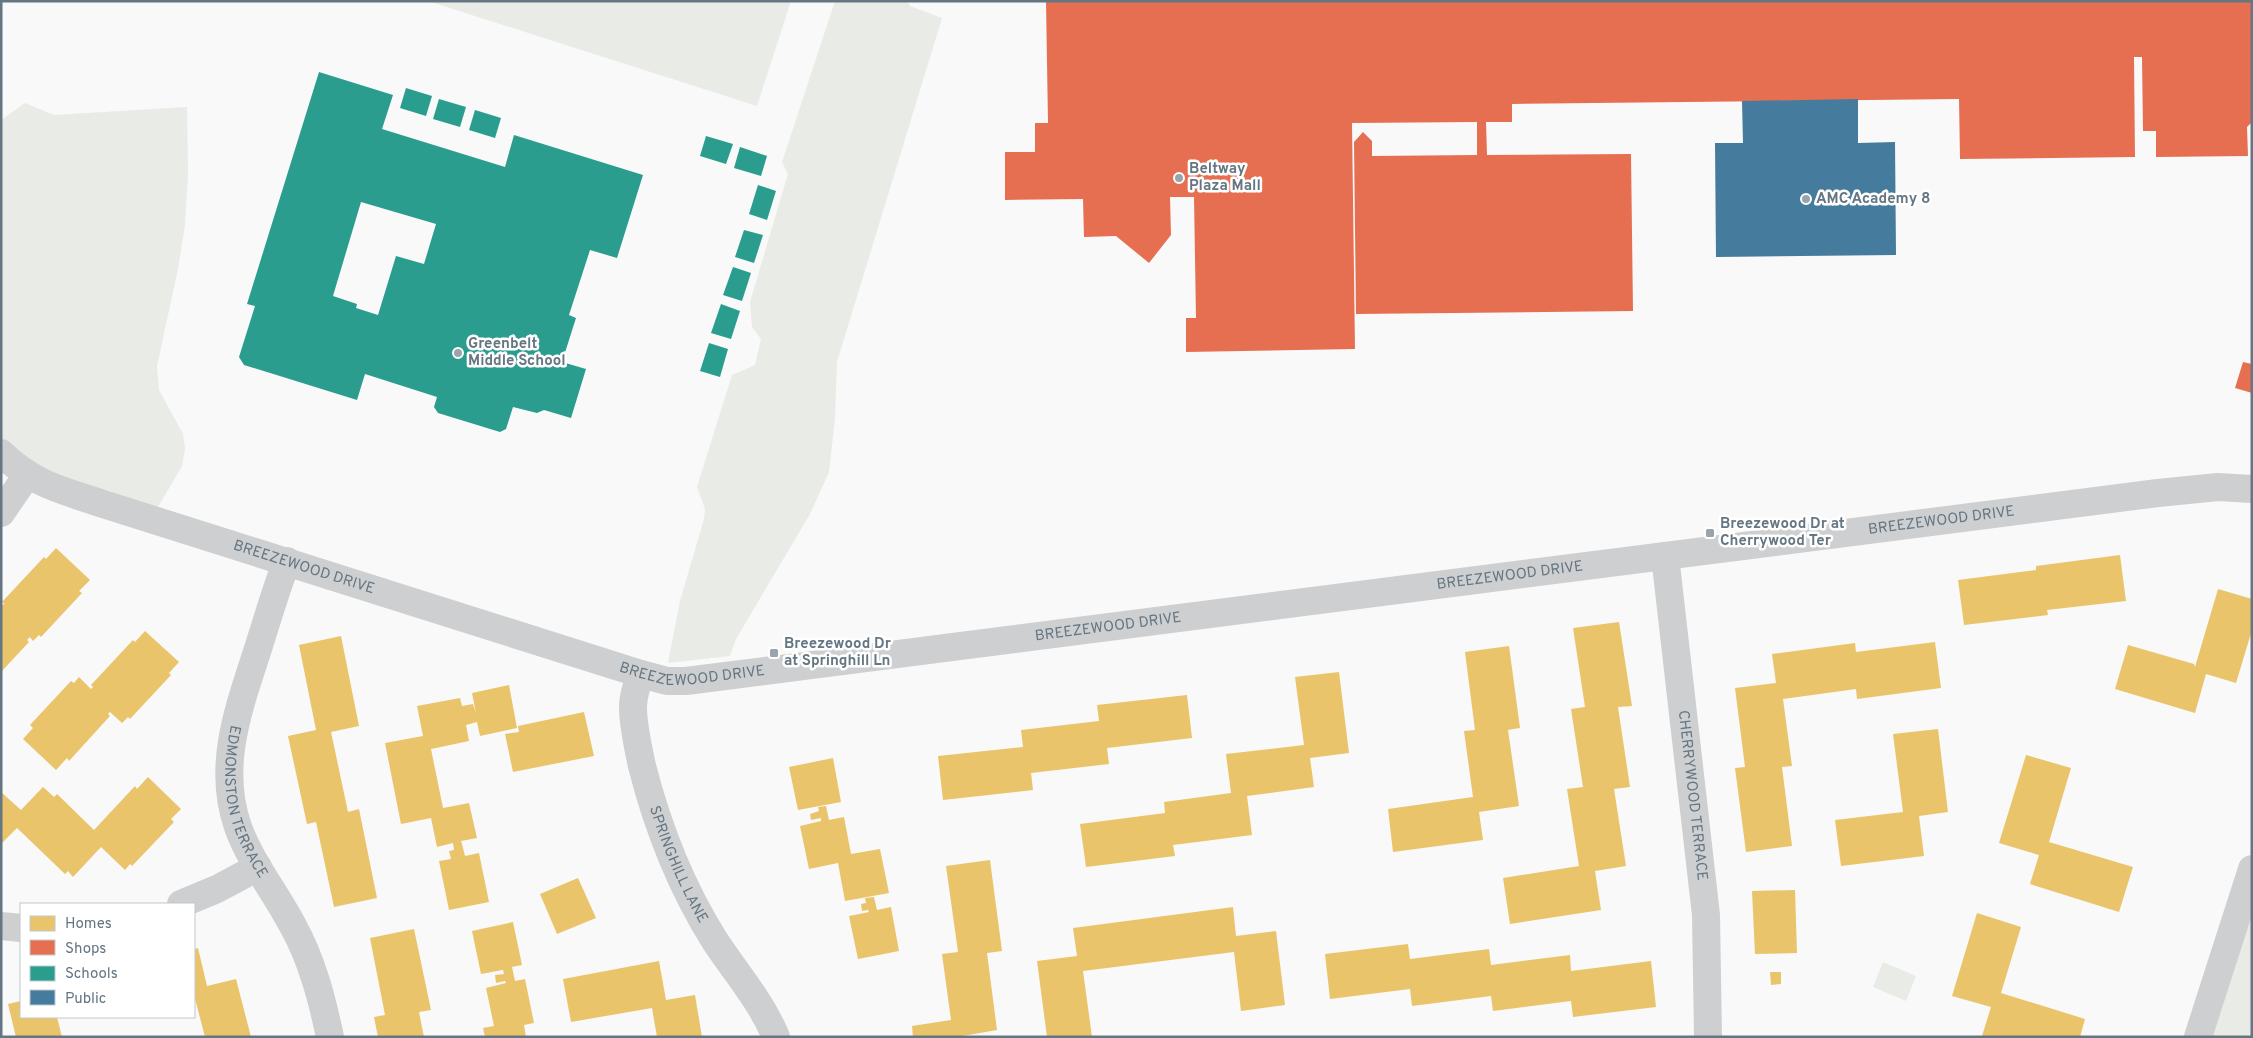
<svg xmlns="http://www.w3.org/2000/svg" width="2253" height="1038" viewBox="0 0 2253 1038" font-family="Overpass,sans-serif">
<rect width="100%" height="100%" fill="#f9f9f9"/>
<g fill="#e8ebe6">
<polygon points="428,1 791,1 757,106"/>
<polygon points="835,1 907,1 910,6 942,18 837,362 835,418 829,472 810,514 736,639 730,656 668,663 680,601 704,519 705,509 697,487 732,375 755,365 761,339 752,327 750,302 788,174 782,162"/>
<polygon points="25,103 54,115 187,107 188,173 185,225 178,269 157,366 159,390 183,434 185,449 182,466 151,519 1,453 1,120"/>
<polygon points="2252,869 2252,1037 2198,1037"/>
<polygon points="1883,962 1916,976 1906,1001 1873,987"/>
</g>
<g fill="#e9c46a">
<polygon points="56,548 90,580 79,591 82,593 41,637 39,635 33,641 30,637 27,640 29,642 1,672 1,605 5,604 2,602 44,557 46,559"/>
<polygon points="2120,555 2126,601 2047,610 2048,615 1964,625 1958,580 2036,570 2036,566"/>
<polygon points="2218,589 2252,599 2252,630 2236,683 2206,674 2195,713 2115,689 2128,645 2194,664 2195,667"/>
<polygon points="1619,622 1632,706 1618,707 1630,787 1614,789 1626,866 1595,871 1601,910 1510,924 1503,878 1579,866 1567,789 1583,787 1571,709 1585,707 1573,628"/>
<polygon points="145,631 179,662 169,673 171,675 130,719 128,717 122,723 110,712 108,714 110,716 69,761 67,758 56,770 23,739 33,728 30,725 71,681 74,683 79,677 91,689 93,687 91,685 133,640 135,642"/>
<polygon points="341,636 359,726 331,732 348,812 359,809 377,898 334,907 316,822 307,824 288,736 316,730 299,645"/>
<polygon points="1935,642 1941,688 1857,699 1856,689 1783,699 1792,766 1782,767 1792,846 1746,852 1735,768 1745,767 1735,688 1776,683 1772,654 1855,643 1856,652"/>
<polygon points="1509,646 1520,728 1508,730 1519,806 1479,812 1483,840 1393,852 1388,809 1473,797 1464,731 1475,730 1465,652"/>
<polygon points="1339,672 1349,753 1310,758 1314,787 1247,796 1252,835 1173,845 1175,856 1086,867 1080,824 1165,813 1164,802 1231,793 1226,754 1304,745 1295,677"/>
<polygon points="509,685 517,728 480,736 477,722 466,725 469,741 431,749 443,808 469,803 477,838 461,841 462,844 465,856 479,853 489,902 449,910 439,861 451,859 449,851 454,850 453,843 437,847 431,818 401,824 385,743 423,736 417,706 460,698 462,706 473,704 476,713 472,693"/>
<polygon points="1187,695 1192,738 1107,748 1109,764 1031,773 1033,790 943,800 938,756 1023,747 1021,730 1099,721 1097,705"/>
<polygon points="584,712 594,756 513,772 505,734 519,732 518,726"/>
<polygon points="1938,729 1948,812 1919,816 1924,856 1841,866 1835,820 1903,812 1893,734"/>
<polygon points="2026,755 2071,768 2049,842 2133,867 2119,912 2030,884 2039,855 1999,843"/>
<polygon points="833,758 841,802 798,810 789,767"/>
<polygon points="148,777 181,809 171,819 174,822 132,866 130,864 125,870 101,847 73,877 68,871 65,874 17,828 1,844 1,792 21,810 43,787 54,797 57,794 94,830 135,786 137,789"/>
<polygon points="826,806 829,820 844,817 851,854 880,849 889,893 845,901 838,863 809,869 800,826 821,821 821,818 811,820 810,814 819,811 818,807"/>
<polygon points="990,860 1002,951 987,953 997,1030 957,1037 913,1037 912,1026 951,1020 942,954 958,952 946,866"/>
<polygon points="578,878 596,918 557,934 540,894"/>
<polygon points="1795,890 1797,953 1755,954 1752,891"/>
<polygon points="874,897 877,910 891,907 899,951 858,959 849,916 869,912 868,910 862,911 861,904 866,903 865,898"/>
<polygon points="1233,907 1236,936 1276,931 1285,1005 1241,1011 1234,952 1083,971 1092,1037 1047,1037 1037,961 1077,956 1073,928"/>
<polygon points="1977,913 2021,927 2001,993 2085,1019 2080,1037 1982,1036 1991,1007 1952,996"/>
<polygon points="513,922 522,965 512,967 515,981 525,979 534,1023 524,1025 526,1037 485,1037 483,1028 494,1026 486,988 506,983 505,981 496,983 495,975 504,974 503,970 508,969 481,974 472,931"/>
<polygon points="414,929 431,1010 419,1012 424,1037 378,1037 374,1017 385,1015 370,938"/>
<polygon points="1408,944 1410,959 1489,949 1491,965 1570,955 1571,971 1651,961 1656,1007 1573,1017 1571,1001 1493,1011 1491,996 1412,1006 1410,989 1330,999 1325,954"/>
<polygon points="198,948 207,986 236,979 251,1037 205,1037 194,995 194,949"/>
<polygon points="659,961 666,1000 695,995 702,1037 657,1037 652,1008 571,1022 563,979"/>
<polygon points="1770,972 1781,972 1781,984 1771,985"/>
<polygon points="21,1001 21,1017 57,1017 62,1037 16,1037 8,1004"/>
</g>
<g fill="#e76f51">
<polygon points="1046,1 2252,1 2252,122 2247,127 2248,156 2156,157 2156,131 2143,131 2142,57 2134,57 2135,157 1960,159 1959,99 1512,104 1512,122 1486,122 1487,155 1631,154 1633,311 1356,314 1354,142 1363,132 1372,141 1372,156 1477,155 1477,122 1352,123 1355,349 1186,352 1186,318 1196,318 1194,197 1170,197 1171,235 1149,263 1116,236 1084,237 1083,199 1005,200 1005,152 1035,152 1035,123 1048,123"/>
<polygon points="2243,362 2252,364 2252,393 2235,388"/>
</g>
<g fill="#2a9d8f" fill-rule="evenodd">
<path d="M319,72L393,95L382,129L505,167L514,135L643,175L617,258L590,250L569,315L576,318L562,362L586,369L571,418L544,410L537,413L513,407L506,429L500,432L438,413L434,407L437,397L365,374L357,400L244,365L239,357L255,306L247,304ZM361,202L436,224L424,264L396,256L378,315L356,308L357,304L333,296Z"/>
<polygon points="406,88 432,96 426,116 400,108"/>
<polygon points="439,99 466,107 460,127 433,119"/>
<polygon points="475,110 501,118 495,138 469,130"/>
<polygon points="706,136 733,144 726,164 700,156"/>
<polygon points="740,147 767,156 761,176 734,168"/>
<polygon points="758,185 776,191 767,220 749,214"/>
<polygon points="744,230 763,235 754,263 735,257"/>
<polygon points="733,267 751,273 742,301 723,295"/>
<polygon points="721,304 740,311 731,339 711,333"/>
<polygon points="709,343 728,349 720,377 700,371"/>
</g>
<polygon fill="#457b9d" points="1858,99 1858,143 1895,142 1896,255 1716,257 1715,143 1743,143 1742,101"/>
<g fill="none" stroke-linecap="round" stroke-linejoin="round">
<g stroke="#cecfd0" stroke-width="28">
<path id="s1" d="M1,453C33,484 61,490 103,504L641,674L667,681H686L2158,493L2218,487L2252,489"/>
<polyline points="1,513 27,475"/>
<path id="s2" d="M1665,556L1706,915L1708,1037"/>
<path id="s3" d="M287,561C274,594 265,628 254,661C236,716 218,770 238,827C251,863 276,893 293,926C312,960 322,999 330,1037"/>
<path id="s4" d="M641,674C637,684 633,695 633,707C633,726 638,747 642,766C658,829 681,887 715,941C736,973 761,1001 776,1037"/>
<polyline points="181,904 217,889 258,867"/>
<polyline points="1,926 21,928"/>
<polyline points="2198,1037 2252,869"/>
</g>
</g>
<g fill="#99a4ac" stroke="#fff" stroke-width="2">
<circle cx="1179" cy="178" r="5"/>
<circle cx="1806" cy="199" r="5"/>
<circle cx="458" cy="353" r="5"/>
<rect x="1705" y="528" width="10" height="10" rx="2.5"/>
<rect x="769" y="648" width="10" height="10" rx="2.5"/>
</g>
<g text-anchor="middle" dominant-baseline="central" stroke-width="5" stroke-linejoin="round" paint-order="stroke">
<g font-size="15" font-weight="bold" fill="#657683" stroke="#fff" text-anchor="start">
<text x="1189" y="169">Beltway<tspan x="1189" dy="17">Plaza Mall</tspan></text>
<text x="1816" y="199">AMC Academy 8</text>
<text x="468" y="344">Greenbelt<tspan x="468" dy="17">Middle School</tspan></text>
<text x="1720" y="524">Breezewood Dr at<tspan x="1720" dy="17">Cherrywood Ter</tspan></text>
<text x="784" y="644">Breezewood Dr<tspan x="784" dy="17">at Springhill Ln</tspan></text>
</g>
<g font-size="15" fill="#657683" stroke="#fff">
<text stroke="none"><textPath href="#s1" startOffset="1991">BREEZEWOOD DRIVE</textPath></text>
<text stroke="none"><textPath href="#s1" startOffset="326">BREEZEWOOD DRIVE</textPath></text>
<text stroke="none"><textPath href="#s1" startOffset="1556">BREEZEWOOD DRIVE</textPath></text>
<text stroke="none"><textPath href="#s1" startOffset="1151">BREEZEWOOD DRIVE</textPath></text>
<text stroke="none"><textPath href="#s1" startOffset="731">BREEZEWOOD DRIVE</textPath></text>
<text stroke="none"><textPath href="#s2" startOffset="241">CHERRYWOOD TERRACE</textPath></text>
<text stroke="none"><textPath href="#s3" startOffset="252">EDMONSTON TERRACE</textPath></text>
<text stroke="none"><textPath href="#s4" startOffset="199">SPRINGHILL LANE</textPath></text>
</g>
</g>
<rect width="2253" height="1038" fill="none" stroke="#657683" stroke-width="5"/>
<rect x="20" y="903" width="175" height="115" fill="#ffffff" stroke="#c1c8cd"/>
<rect x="30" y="916" width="25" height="15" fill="#e9c46a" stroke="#c1c8cd"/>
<text x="65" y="928" font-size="15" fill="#657683">Homes</text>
<rect x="30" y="940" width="25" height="15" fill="#e76f51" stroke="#c1c8cd"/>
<text x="65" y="953" font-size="15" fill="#657683">Shops</text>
<rect x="30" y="966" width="25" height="15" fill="#2a9d8f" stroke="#c1c8cd"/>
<text x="65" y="978" font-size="15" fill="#657683">Schools</text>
<rect x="30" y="990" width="25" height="15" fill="#457b9d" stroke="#c1c8cd"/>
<text x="65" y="1003" font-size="15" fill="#657683">Public</text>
</svg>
